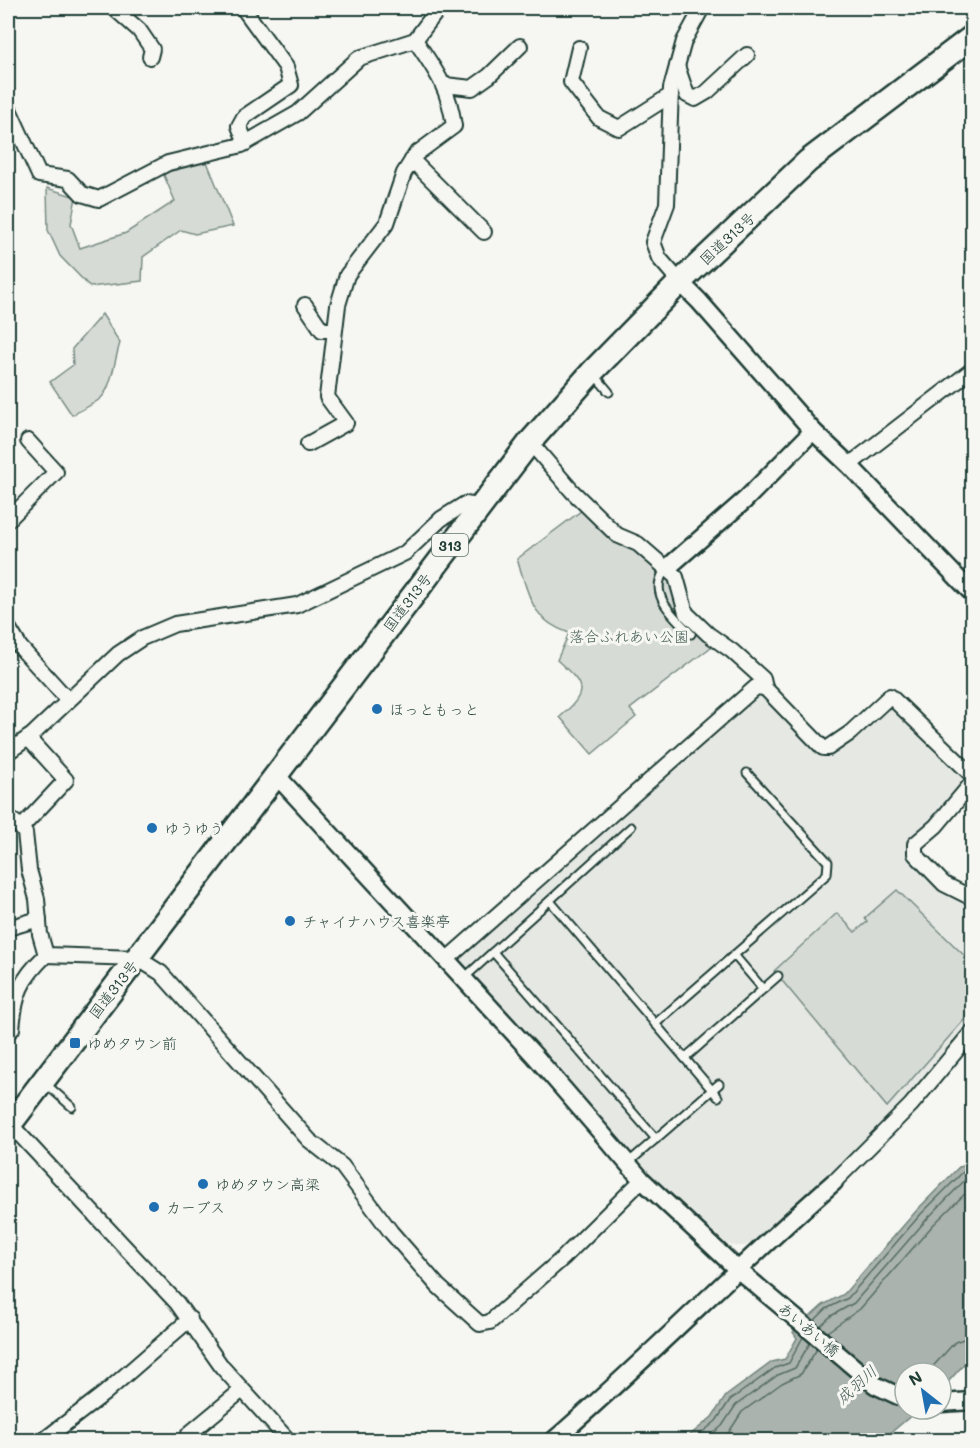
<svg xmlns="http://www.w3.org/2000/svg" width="980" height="1448" viewBox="0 0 980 1448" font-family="Mali,'Klee One',sans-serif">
<rect width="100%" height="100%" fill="#f6f6f2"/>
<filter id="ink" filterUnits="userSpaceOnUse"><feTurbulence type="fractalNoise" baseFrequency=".0167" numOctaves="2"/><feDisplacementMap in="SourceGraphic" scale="12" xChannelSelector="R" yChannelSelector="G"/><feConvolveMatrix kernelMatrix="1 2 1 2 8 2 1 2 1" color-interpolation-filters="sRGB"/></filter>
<g filter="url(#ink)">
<polygon fill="#e6e8e4" points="762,692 825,754 890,701 970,777 932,825 905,849 941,885 972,902 972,1026 933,1073 829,1178 826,1176 760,1238 745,1246 735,1246 717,1241 652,1178 456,956 753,694"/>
<g fill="#d6dbd6" stroke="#7a8c85" stroke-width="1.5">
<polygon points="207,162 233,226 195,234 181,230 143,257 142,281 90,287 60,256 48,230 47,188 76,197 71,224 80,248 126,233 175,201 163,173"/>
<path d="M102,314L120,343C115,358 112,387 101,398C93,405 81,410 72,415L50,382L73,365L72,349Z"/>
<path d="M585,508L671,577L683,612L715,644L630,709L636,717L592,754L560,717C591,690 583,684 557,660L569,633C530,620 529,594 517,559Z"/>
<polygon points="897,890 972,963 972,1011 887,1107 774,971 837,913 855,932 867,922 865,918"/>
</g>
<polygon fill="#aab3ae" stroke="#72847d" stroke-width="1.5" points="972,1156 972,1355 941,1390 941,1373 905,1373 905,1409 919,1409 882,1440 684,1440 712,1417 726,1396 772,1362 785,1359 797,1338 793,1332 823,1305 844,1294 917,1210 959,1167 967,1165"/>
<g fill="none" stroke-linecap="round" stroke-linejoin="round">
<g stroke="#576c65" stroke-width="1.5">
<polyline points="814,1321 826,1309 848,1298 921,1214 962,1173 972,1167"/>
<polyline points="820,1326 831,1316 854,1303 927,1219 965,1180 972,1177"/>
<polyline points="827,1332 860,1309 933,1225 972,1187"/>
<polyline points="927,1373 955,1342 972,1336"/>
<polyline points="693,1440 716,1421 730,1400 775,1368 789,1363 803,1337"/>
<polyline points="705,1440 722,1426 736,1405 778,1375 795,1368 810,1343"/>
<polyline points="719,1440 729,1432 742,1412 782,1383 801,1374 817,1349"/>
</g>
<g stroke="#1f3d34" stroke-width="11">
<g id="service">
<polyline points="594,374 609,392"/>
<path d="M666,569C646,594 674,616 691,634"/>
<polyline points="550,901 718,1097"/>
<polyline points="493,952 656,1139"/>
<polyline points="734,955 763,989"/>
<polyline points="463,979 631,827"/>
<polyline points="655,1024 827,874 828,862 747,773"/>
<polyline points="685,1058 778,976"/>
<polyline points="46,1084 72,1107"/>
<polyline points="628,1163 719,1084"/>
</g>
</g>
<g stroke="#1f3d34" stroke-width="18">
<g id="minor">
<polyline points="114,8 139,30 152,49 150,57"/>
<polyline points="243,8 286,67 291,85 244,117 239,126 246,143"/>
<polyline points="579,48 571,82 599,118 619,128 671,95"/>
<polyline points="677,66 687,95 695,99 707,92 747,55"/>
<polyline points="445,85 472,88 489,76 520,46"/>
<polyline points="8,107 39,175 68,179 82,194 99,199 168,163 242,145 298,113 359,58 415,40 439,8"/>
<polyline points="412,160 484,232"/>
<polyline points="680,282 659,258 653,242 667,204 671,88 684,41 702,8"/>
<polyline points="305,305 322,330 334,330"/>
<polyline points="530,442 572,491 617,535 638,544 676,577 686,613 708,634 732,651 763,679 765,688 823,748 828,748 850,733 890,696 972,775"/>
<path d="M308,444L346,423L327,397L338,305L347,275L387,223L404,173L416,154L454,126C449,88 436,71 415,40"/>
<polyline points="849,465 972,370"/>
<polyline points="8,520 56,472 28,441"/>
<polyline points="8,627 20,647 68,700"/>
<polyline points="8,752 31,736 118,654 142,638 175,624 297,605 405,553 441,519 465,504 479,506"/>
<polyline points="972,783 936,826 915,844 915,854 944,884 972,898"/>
<polyline points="8,818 19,825 25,833 29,870 37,899 40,934 46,955 137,958 161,973 309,1140 342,1166 391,1232 438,1286 480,1324 490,1322 563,1258 642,1180"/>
<polyline points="21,828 66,780 28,738"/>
<polyline points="8,928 39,919"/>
<polyline points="446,960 756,687 765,688"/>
<path d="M12,1029C15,994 20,980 46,955"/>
<polyline points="10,1124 177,1303 222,1367 288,1440"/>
<polyline points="834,1182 911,1105 972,1032"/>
<polyline points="189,1434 242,1390"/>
<polyline points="8,1438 10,1440"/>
<polyline points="44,1440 105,1393 190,1319"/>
</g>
</g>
<g stroke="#1f3d34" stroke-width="21">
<g id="tertiary">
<polyline points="680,282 699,301 813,431 849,465 972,593"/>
<polyline points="666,569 745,500 813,431"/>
<polyline points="277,776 534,1055 642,1180 737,1269 875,1385 905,1399"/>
<polyline points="941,1403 972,1401"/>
<path d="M554,1440C650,1357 738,1266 834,1182"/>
</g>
</g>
<g stroke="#1f3d34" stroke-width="27">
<polyline id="trunk" points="8,1127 530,442 592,372 680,282 808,161 972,37"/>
</g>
<use href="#service" stroke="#f6f6f2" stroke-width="7"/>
<use href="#minor" stroke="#f6f6f2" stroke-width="14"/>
<use href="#tertiary" stroke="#f6f6f2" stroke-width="16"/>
<use href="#trunk" stroke="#f6f6f2" stroke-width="22"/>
</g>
</g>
<g fill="#1f6fb2" stroke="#f6f6f2" stroke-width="2">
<circle cx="377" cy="709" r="6"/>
<circle cx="152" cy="828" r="6"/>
<circle cx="290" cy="921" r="6"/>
<rect x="69" y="1037" width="12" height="12" rx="3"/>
<circle cx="203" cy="1184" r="6"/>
<circle cx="154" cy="1207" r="6"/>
</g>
<g text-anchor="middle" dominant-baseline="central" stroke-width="6" stroke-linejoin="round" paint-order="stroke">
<rect fill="#f6f6f2" stroke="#60746d" stroke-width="1.5" x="432" y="534" width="36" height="22" rx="4.5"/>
<g font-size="14" font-weight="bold" fill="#1f3d34">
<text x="450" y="545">313</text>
</g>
<g font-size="15" fill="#1f3d34" stroke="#f6f6f2">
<text transform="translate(727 238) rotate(-43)">国道313号</text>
<text transform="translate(407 602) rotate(-53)">国道313号</text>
<text transform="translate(113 989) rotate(-52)">国道313号</text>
<text transform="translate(809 1329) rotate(40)">あいあい橋</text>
</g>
<g font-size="15" fill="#445d54" stroke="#f6f6f2">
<text x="629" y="636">落合ふれあい公園</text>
</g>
<g font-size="15" fill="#1f3d34" stroke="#f6f6f2" text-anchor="start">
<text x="389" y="709">ほっともっと</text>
<text x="164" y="828">ゆうゆう</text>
<text x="302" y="921">チャイナハウス喜楽亭</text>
<text x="87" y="1043">ゆめタウン前</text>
<text x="215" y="1184">ゆめタウン高梁</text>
<text x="166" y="1207">カーブス</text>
</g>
<g font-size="16" font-style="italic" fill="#425a52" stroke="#f6f6f2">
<text transform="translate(856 1384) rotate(-42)">成羽川</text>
</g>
</g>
<rect width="980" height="1448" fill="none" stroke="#f6f6f2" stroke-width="30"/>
<rect x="15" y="15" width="950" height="1418" fill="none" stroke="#1f3d34" stroke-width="2" filter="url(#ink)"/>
<g transform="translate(923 1391) rotate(329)"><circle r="28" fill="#f6f6f2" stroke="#a0aca6" stroke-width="1.5"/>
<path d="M0-4.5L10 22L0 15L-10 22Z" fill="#1f6fb2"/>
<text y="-9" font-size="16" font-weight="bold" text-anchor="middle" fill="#1f3d34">N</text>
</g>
</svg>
